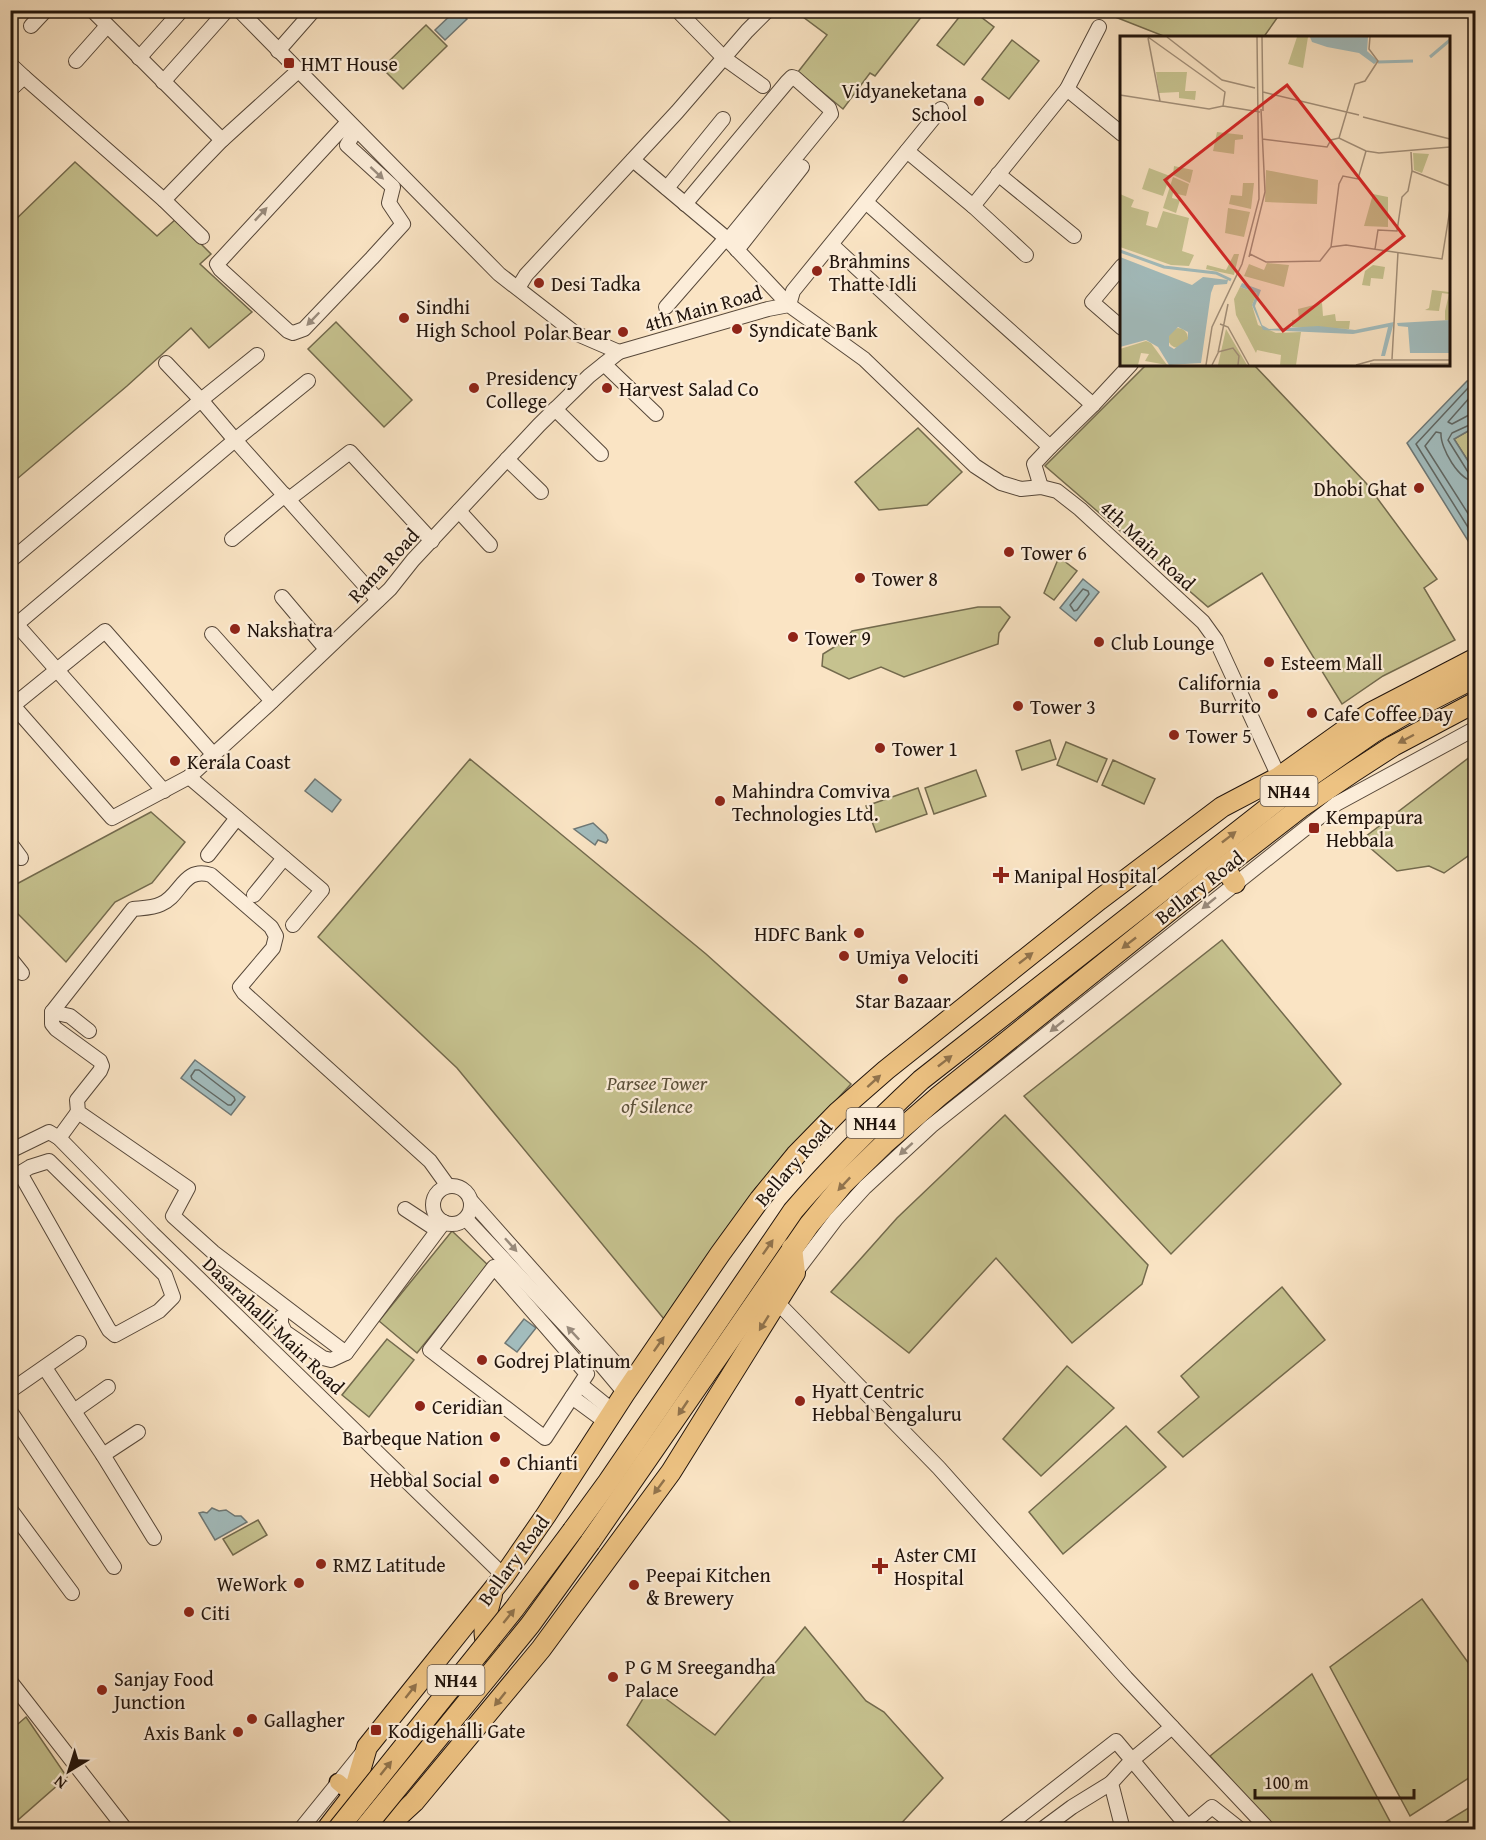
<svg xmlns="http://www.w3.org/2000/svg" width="1486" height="1840" viewBox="0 0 1486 1840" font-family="'Gentium Book Plus',serif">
<rect width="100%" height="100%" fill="#fae4c4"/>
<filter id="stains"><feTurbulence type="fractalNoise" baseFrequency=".00333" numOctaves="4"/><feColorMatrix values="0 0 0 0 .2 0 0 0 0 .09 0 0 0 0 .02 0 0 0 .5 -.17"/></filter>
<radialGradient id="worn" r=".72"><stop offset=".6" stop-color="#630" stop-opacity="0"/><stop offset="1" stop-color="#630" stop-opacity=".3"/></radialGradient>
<g fill="#c6c28f" stroke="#736a4d" stroke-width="1.5">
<polygon points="795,11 926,11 875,76 870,73 843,109 798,72 827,35"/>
<polygon points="964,11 973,11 994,27 964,65 937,45"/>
<polygon points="1100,11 1282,11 1263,38 1166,37"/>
<polygon points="426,25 447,46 403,89 382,68"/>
<polygon points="1012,40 1039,61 1009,99 982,79"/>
<polygon points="75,162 157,236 176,219 211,254 200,264 252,312 209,348 191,328 127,386 11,484 11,224"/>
<polygon points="336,322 412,400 384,427 308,349"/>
<polygon points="1146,365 1254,365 1366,483 1437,579 1424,588 1455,640 1383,676 1342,704 1262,573 1208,607 1045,466"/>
<polygon points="1475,427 1475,472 1454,439"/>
<polygon points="918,428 962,472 927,505 879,510 855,482"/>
<polygon points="1059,557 1077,571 1054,600 1044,593"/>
<polygon points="978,607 1000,607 1010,617 999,633 998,644 904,677 881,667 849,679 822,666 823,654 844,641 852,631"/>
<polygon points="1050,740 1056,759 1022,770 1016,751"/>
<polygon points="1066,742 1107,759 1097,782 1057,765"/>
<polygon points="1475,753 1475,851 1444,873 1429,866 1397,871 1361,840"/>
<polygon points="470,759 706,954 851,1084 756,1188 664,1319 457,1068 318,937"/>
<polygon points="1113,760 1155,779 1144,804 1102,785"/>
<polygon points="976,770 986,796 934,814 925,788"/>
<polygon points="918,788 927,814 876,832 866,806"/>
<polygon points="151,812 185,842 152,883 115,902 66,962 11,907 11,887"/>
<polygon points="1222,940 1341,1084 1171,1254 1024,1096"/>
<polygon points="1005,1115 1148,1265 1142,1284 1072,1343 996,1258 909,1353 831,1292 897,1218"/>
<polygon points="452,1231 488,1265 417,1353 379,1321"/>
<polygon points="1282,1287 1325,1340 1183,1457 1158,1432 1199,1397 1181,1376"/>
<polygon points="387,1339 414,1360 369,1417 342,1395"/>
<polygon points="1067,1366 1114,1408 1041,1476 1003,1439"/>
<polygon points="1126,1426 1166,1467 1063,1554 1029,1512"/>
<polygon points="258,1520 267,1535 233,1555 223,1539"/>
<polygon points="1422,1599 1475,1672 1475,1774 1410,1816 1330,1667"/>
<polygon points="805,1627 866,1701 884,1712 943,1778 896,1829 738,1829 627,1725 650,1687 715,1735"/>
<polygon points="1312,1674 1394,1829 1275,1829 1210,1756"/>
<polygon points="26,1717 67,1777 11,1826 11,1730"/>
<polygon points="1475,1804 1475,1829 1434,1829"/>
</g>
<g fill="#a2bcbd" stroke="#6e7876" stroke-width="1.5">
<polygon points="455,11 459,11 467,19 445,40 435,30"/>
<polygon points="1467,381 1475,381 1475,427 1454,439 1475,472 1475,552 1407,443"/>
<polygon points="1083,579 1099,592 1076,621 1060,608"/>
<polygon points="315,779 341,800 332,812 305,791"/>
<polygon points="593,823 606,835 608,840 606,843 598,840 595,845 574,829"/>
<polygon points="195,1060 245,1097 231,1115 181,1078"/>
<polygon points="524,1319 536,1328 517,1352 505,1343"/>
<polygon points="212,1508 219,1511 226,1510 235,1516 241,1516 247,1522 215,1540 199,1513 203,1512 207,1513"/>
</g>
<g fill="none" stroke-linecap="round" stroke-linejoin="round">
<g stroke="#616864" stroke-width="1.5">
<polyline points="1476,387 1468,388 1416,444 1476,540"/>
<polyline points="1476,395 1471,396 1448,422 1452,424 1469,415 1476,414"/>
<polyline points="1476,422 1452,433 1448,440 1468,472 1476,474"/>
<path d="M1476,482C1459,481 1440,448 1441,433L1436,432L1425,446L1476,526"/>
<polygon points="1083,589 1088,591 1089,594 1077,610 1074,611 1070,605"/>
<polygon points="195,1070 199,1070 234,1097 235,1100 231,1105 228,1105 192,1079 191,1076"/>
</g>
<g stroke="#564739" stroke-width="16">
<g id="minor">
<polyline points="92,10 222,140"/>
<polyline points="239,10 499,274 575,333 619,352 768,309 789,305 864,359 975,466 1001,483 1021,489 1041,487 1057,491 1080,509 1203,622 1216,640 1279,777"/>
<polyline points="677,10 724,58 763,86"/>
<polyline points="31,26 46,10"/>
<polyline points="278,51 314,10"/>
<polyline points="139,58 182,10"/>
<polyline points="76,61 107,26"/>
<polyline points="10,64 24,77"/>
<polyline points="163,82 227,10"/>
<polyline points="1067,89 1122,134"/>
<polyline points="10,90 24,77 164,200 222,140 298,71"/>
<polyline points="348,122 217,264 220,269 288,331 293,333 304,329 372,258 403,224 389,203 393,187 347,145 356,130"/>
<polyline points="907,151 973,206 1067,89 1099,27"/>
<polyline points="633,160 726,238 789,305 793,291 941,109"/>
<polyline points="998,174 1074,236"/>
<polyline points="667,188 723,119"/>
<polyline points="164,200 202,237"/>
<polyline points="867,203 1093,405 1050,447"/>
<polyline points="685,204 787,82 792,77 795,78 829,108 831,114 728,240"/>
<polyline points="973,206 1026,255"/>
<polyline points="832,245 1050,447 1034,464 1041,487"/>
<polyline points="737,250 802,167"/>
<polyline points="1122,266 1092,302 1122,328"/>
<polyline points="518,288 526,275 677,112 747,31 768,10"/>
<polyline points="666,307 726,238"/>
<polyline points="166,363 201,400 257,355"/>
<polyline points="604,364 656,414"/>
<polyline points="1093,405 1131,364"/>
<polyline points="555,409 601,454"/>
<polyline points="507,459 541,492"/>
<polyline points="289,499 350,452 432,541"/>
<polyline points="459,511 490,545"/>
<polyline points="232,539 285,495"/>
<polyline points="10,561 201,400 235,440 308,381"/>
<polyline points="282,597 326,649"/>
<polyline points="10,617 164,791"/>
<polyline points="17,624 235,440 378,600"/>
<polyline points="212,634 272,701"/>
<polyline points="10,702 112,818 189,777 268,705 390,589 413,560 539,425 589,376 619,352"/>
<polyline points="10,708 105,631 213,754"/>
<polyline points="189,777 322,890 293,925"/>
<polyline points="10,843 21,858"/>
<polyline points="208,855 237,818"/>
<polyline points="254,895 284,858"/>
<polyline points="10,958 22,973"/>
<polyline points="52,1012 70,1016 89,1031"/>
<polyline points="59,1138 78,1112"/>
<polyline points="10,1151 49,1132 59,1138 152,1233 504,1576"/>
<polygon points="49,1161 165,1275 173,1297 159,1311 115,1335 109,1330 20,1173 30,1167"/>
<circle cx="452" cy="1205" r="19"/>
<polyline points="472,1202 632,1382"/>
<polyline points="405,1209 437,1230"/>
<polyline points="466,1219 593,1355 625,1393"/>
<path d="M444,1222L346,1353L213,1252L173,1216L188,1188L78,1112L77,1100L100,1071L102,1066L100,1061L56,1029L52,1024V1012L133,909C142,908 153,908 161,904C181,896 183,866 211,875L271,927L276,936L273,948L240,987L244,993L430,1161L448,1186"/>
<polygon points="494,1267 587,1374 545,1438 430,1350"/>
<polyline points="795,1273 836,1219 865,1187 931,1126 1336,804 1476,728"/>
<polyline points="771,1296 939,1468 1126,1678 1269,1830"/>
<polyline points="281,1317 281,1324 285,1332 323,1358 331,1360 346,1353"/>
<polyline points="45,1368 103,1455 154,1538"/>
<polyline points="581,1385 613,1411"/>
<polyline points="10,1391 79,1343"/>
<polyline points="572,1397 606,1422"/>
<polyline points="10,1411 114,1567"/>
<polyline points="74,1411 108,1387"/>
<polyline points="103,1455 138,1432"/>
<polyline points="10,1509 72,1593"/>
<polyline points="10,1681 126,1830"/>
<polyline points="1172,1727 1132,1760 1188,1827 1186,1830"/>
<polyline points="300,1830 363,1752"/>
<polyline points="1002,1830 1116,1741 1132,1760 1111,1783 1123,1830"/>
<polyline points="1041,1830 1072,1807 1111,1783"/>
<polyline points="1191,1830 1188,1827 1212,1807 1241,1830"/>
</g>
</g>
<g stroke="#20130b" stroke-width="19">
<polyline id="major" points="338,1782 361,1802"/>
</g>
<g stroke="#20130b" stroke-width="22">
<g id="highway">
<polyline points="1224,867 1235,883"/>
<path d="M573,1530L608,1482L793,1211C833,1164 876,1122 921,1080L1292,789L1374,732L1412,710L1476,677"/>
<polyline points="590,1542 809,1225 843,1184 884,1144 939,1096 1224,867 1300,808 1353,772 1393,746 1476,702"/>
<path d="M492,1595C487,1614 477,1639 494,1655"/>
<polyline points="326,1830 353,1795 367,1747 504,1576 546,1515 625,1393 720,1254 760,1199 796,1155 838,1112 886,1070 1099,900 1222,807 1279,777 1345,730 1372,712 1476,658"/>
<polyline points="378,1830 389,1825 414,1802 541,1649 671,1472 795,1273 792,1248"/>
</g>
</g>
<use href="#minor" stroke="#fcedd9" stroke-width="14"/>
<use href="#major" stroke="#edc282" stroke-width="16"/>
<use href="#highway" stroke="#edc282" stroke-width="20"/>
<g stroke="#20130b" stroke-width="22" stroke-linecap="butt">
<g id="highway-bridge">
<polyline points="337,1830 514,1609 573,1530"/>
<polyline points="363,1830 530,1625 590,1542"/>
</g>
</g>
<use href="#highway-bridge" stroke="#edc282" stroke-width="20"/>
</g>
<defs><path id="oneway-solid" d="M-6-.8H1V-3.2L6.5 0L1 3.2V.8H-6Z" transform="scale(1.5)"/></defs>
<g fill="#998b7c">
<use href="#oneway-solid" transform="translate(377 173) rotate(43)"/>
<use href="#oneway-solid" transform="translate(261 214) rotate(-47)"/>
<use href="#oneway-solid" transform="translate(313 319) rotate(134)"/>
<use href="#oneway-solid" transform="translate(1209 903) rotate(141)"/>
<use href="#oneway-solid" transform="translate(1057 1026) rotate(141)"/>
<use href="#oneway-solid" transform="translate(906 1149) rotate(138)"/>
<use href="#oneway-solid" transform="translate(511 1245) rotate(48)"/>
<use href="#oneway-solid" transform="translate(573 1333) rotate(-133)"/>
</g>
<g fill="#91734c">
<use href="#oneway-solid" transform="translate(1406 739) rotate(152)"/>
<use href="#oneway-solid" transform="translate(1229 837) rotate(-38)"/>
<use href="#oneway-solid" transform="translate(1129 943) rotate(142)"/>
<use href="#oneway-solid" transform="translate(1026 958) rotate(-38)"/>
<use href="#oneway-solid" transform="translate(945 1061) rotate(-38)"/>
<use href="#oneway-solid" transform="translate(874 1081) rotate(-42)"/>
<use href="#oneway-solid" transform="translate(844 1184) rotate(133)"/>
<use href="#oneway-solid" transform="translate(768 1247) rotate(-55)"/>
<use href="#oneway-solid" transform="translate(764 1323) rotate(122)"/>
<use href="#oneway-solid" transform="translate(659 1344) rotate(-55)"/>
<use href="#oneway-solid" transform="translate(683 1408) rotate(124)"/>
<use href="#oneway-solid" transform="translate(659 1487) rotate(127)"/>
<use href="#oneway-solid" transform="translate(509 1616) rotate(-51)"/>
<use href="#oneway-solid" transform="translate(411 1691) rotate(-52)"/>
<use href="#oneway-solid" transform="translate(500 1699) rotate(129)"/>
<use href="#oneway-solid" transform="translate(386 1768) rotate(-51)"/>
</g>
<g fill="#8f2418" stroke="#fcedd9" stroke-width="2">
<rect x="283" y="57" width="12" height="12" rx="3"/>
<circle cx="979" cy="101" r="6"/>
<circle cx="817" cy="271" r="6"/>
<circle cx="539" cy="283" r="6"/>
<circle cx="404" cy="318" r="6"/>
<circle cx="737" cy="329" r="6"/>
<circle cx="623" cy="332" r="6"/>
<circle cx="474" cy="388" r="6"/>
<circle cx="607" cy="388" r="6"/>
<circle cx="1419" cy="488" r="6"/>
<circle cx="1009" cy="552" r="6"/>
<circle cx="860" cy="578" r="6"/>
<circle cx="235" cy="629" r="6"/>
<circle cx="793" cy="637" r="6"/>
<circle cx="1099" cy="642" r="6"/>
<circle cx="1269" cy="662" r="6"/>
<circle cx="1273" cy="694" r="6"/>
<circle cx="1018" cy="706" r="6"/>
<circle cx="1312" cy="713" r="6"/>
<circle cx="1174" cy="735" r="6"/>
<circle cx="880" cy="748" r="6"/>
<circle cx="175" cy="761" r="6"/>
<circle cx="720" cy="801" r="6"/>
<rect x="1308" y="822" width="12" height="12" rx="3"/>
<path d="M998 866h6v6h6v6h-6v6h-6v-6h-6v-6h6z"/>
<circle cx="859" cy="933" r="6"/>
<circle cx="844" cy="956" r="6"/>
<circle cx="903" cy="979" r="6"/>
<circle cx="482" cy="1360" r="6"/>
<circle cx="800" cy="1401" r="6"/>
<circle cx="420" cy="1406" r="6"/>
<circle cx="495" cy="1437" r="6"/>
<circle cx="505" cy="1462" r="6"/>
<circle cx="494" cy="1479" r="6"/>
<circle cx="321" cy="1564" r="6"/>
<path d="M877 1557h6v6h6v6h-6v6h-6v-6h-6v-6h6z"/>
<circle cx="299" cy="1583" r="6"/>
<circle cx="634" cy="1585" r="6"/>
<circle cx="189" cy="1612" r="6"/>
<circle cx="613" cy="1677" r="6"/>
<circle cx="102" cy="1690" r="6"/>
<circle cx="252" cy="1719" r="6"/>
<rect x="370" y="1724" width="12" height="12" rx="3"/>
<circle cx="238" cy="1732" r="6"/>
</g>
<g text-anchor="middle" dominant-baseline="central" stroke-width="4.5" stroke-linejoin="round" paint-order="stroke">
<g fill="#fcedd9" stroke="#625449" stroke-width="1.5">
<rect x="1260.5" y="776" width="57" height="30" rx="4.5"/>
<rect x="846.5" y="1108" width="57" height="30" rx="4.5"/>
<rect x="427.5" y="1665" width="57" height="30" rx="4.5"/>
</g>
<g font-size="18" font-weight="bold" fill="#20130b">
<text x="1289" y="791">NH44</text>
<text x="875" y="1123">NH44</text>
<text x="456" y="1680">NH44</text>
</g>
<g font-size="20" fill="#20130b" stroke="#fcedd9" text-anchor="start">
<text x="301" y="63">HMT House</text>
<text x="967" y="90" text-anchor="end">Vidyaneketana<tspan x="967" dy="23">School</tspan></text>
<text x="829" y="260">Brahmins<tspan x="829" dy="23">Thatte Idli</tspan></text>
<text x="551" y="283">Desi Tadka</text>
<text x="416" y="306">Sindhi<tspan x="416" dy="23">High School</tspan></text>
<text x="749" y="329">Syndicate Bank</text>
<text x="611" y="332" text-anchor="end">Polar Bear</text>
<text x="486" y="377">Presidency<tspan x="486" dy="23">College</tspan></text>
<text x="619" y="388">Harvest Salad Co</text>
<text x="1407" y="488" text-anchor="end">Dhobi Ghat</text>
<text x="1021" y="552">Tower 6</text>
<text x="872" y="578">Tower 8</text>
<text x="247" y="629">Nakshatra</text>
<text x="805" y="637">Tower 9</text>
<text x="1111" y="642">Club Lounge</text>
<text x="1281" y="662">Esteem Mall</text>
<text x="1261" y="682" text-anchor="end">California<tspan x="1261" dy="23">Burrito</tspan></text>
<text x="1030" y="706">Tower 3</text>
<text x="1324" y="713">Cafe Coffee Day</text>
<text x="1186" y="735">Tower 5</text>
<text x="892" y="748">Tower 1</text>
<text x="187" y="761">Kerala Coast</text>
<text x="732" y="790">Mahindra Comviva<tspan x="732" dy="23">Technologies Ltd.</tspan></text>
<text x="1326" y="816">Kempapura<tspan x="1326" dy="23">Hebbala</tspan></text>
<text x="1014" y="875">Manipal Hospital</text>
<text x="847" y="933" text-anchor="end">HDFC Bank</text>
<text x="856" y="956">Umiya Velociti</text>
<text x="903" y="1000" text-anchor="middle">Star Bazaar</text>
<text x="494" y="1360">Godrej Platinum</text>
<text x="812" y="1390">Hyatt Centric<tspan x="812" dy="23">Hebbal Bengaluru</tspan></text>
<text x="432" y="1406">Ceridian</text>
<text x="483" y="1437" text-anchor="end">Barbeque Nation</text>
<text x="517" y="1462">Chianti</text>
<text x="482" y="1479" text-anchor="end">Hebbal Social</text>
<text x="894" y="1554">Aster CMI<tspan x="894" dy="23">Hospital</tspan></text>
<text x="333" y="1564">RMZ Latitude</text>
<text x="646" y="1574">Peepai Kitchen<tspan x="646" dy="23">&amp; Brewery</tspan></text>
<text x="287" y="1583" text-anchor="end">WeWork</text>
<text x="201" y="1612">Citi</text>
<text x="625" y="1666">P G M Sreegandha<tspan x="625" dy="23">Palace</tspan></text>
<text x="114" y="1678">Sanjay Food<tspan x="114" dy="23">Junction</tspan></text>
<text x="264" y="1719">Gallagher</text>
<text x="388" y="1730">Kodigehalli Gate</text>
<text x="226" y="1732" text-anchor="end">Axis Bank</text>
</g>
<g font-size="20" fill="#20130b" stroke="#fcedd9">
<text transform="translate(703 308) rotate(-16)">4th Main Road</text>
<text transform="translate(1148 545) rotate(43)">4th Main Road</text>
<text transform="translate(383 565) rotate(-47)">Rama Road</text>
<text transform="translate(1199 887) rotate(-38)">Bellary Road</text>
<text transform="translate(793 1163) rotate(-49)">Bellary Road</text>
<text transform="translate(274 1325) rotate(44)">Dasarahalli Main Road</text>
<text transform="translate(513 1560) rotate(-54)">Bellary Road</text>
</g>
<g font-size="20" font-style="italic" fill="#5a5039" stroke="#fcedd9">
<text x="657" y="1082">Parsee Tower<tspan x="657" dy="23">of Silence</tspan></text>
</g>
</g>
<g transform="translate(1120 36)">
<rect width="330" height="330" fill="#fae4c4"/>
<path d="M177,1H188L183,32L168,28ZM36,36H67L65,55H76L75,64L59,62V56L39,57ZM97,96L123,99V103L115,104L114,118L93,115ZM293,117L309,118L302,137L294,134ZM54,130L73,134L70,147L53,139ZM29,132L50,140L43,160L22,153ZM146,134L198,144L197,168L145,166ZM53,141L69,148L66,160L53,157L52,162L60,164L56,177L43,172ZM123,147H134L131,173L109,168L111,159L122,160ZM0,158L14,164L11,171L29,176L26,189L37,192L43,175L69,182L62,215L74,219L69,230L51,229L0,211ZM253,158L268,161V191L244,190ZM108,172L130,176L124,201L105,197ZM114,218H119L114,239L86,233L87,229L106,234ZM147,227L169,229L164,251L124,240L129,228L144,234ZM253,229L265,231L263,243L251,242L250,250L242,249L245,235ZM120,251L137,257L132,269L138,289L156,297L181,296L176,329H160L161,319L137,314L136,317L116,279L114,263ZM330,253V284H325V275L329,258L322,257L319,275L305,274L309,272L312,254L329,256ZM202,267L203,280L215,278L216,285H230L229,293L172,291V284L179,283L178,273ZM48 302a10 10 0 1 1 20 0a10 10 0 1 1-20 0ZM106,293L127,329H98ZM26,305L31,307L47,329L25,325L29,318L21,317L18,329H0V313Z" fill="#c6c28f"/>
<path d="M190,1H248L247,15L258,25L254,28L239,17L207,11L192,6ZM0,221L72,249L83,241L108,244L107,248L94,249L91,257L81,327L49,329L38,311L26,304L0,311ZM58,291L68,296V303L54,313L49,310V300ZM122,247L141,254L135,270L142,289L149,293L198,290L235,294L274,286L265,320H261L268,291L233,298L143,294L132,269L137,257L120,251ZM330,284V317H290L288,291L278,290L277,287Z" fill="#a2bcbd" fill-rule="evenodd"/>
<path fill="none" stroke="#a2bcbd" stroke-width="3" d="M310,21L330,4M258,26L293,25M0,215L44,231L96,237L111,244"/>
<path fill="none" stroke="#a3907a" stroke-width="1.5" d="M28,1L105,56L103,70M47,1L102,44L135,52M142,1L143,75M28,2L40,65M143,56L239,79M0,59L89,73L103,70L140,76M243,81L330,103M219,102L235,48L245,45L258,25L249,13L250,1M142,103L207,111L211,104L219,102L246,115L259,117L330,111M291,116L292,135L330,150M211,211L219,148L223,140L238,143L246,115M255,213L258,194L277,195L282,161L288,155L292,135M130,218L146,226L200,225L211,211L226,209L322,223L330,173M129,221L145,156L141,73M100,288L108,291L129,329M98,316L113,312L119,320L118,329M272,323L278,216M250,328H330M86,329L92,291L122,228L139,163L137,1M92,329L98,317L108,268M236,329L254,324H330"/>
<path fill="#d62828" fill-opacity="0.15" stroke="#d62828" stroke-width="3" d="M167,49L284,200L163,295L45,144Z"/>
<rect width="330" height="330" fill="none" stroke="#20130b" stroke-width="3"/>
</g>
<rect width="1486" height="1840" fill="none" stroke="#fae4c4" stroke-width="36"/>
<rect x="12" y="12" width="1462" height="1816" fill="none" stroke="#20130b" stroke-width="3"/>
<rect x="18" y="18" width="1450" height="1804" fill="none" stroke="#20130b" stroke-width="1.5"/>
<g transform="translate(69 1771) rotate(218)" stroke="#fcedd9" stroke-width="4.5" paint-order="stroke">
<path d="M0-4.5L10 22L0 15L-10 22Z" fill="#20130b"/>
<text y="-9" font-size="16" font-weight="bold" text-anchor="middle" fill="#20130b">N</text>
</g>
<path d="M1255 1789v9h159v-9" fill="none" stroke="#20130b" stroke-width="3"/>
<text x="1264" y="1789" font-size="18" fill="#20130b" stroke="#fcedd9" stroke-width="4.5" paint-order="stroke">100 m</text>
<rect width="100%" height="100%" filter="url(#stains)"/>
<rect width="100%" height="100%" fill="url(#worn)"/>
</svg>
